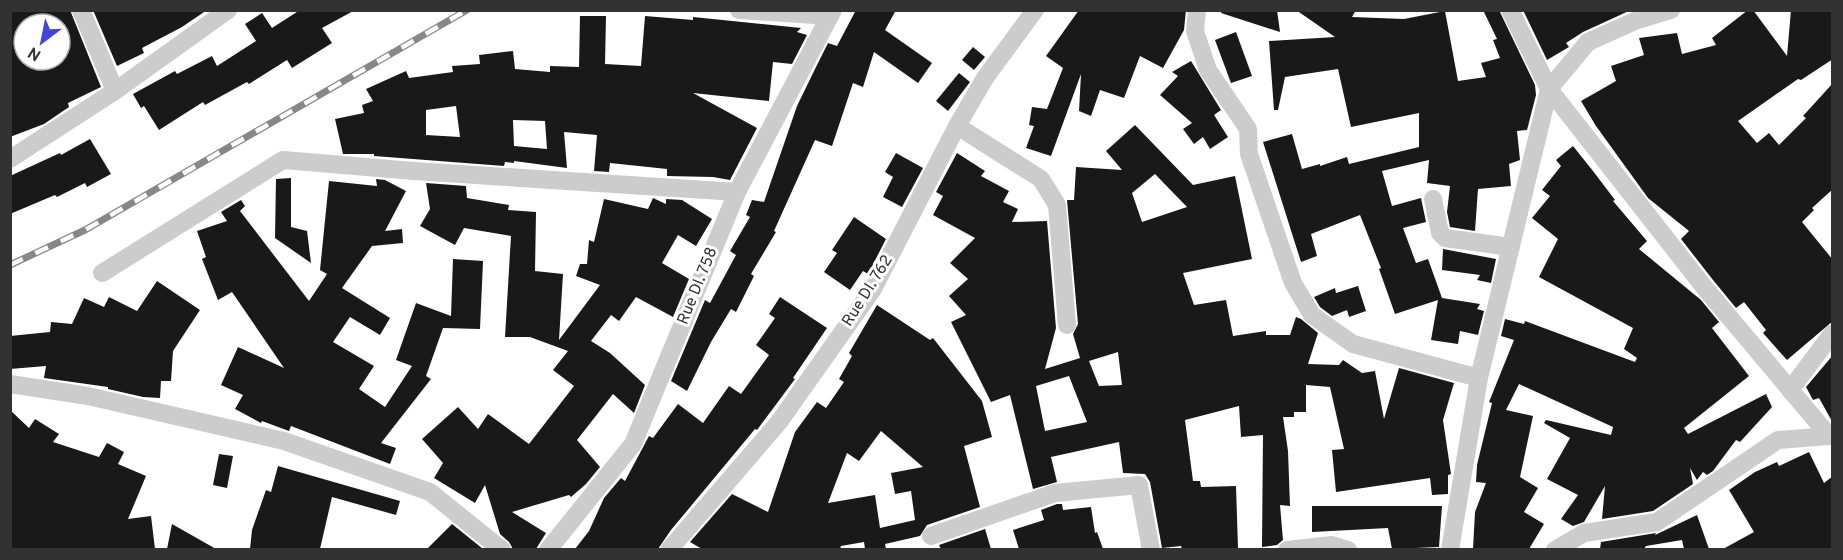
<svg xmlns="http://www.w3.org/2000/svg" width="1843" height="560" viewBox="0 0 1843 560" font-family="Overpass,sans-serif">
<rect width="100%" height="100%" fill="#fff"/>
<g fill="#191919" fill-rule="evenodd">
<path d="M10,10H70L101,87L68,103L69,107L44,124L10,137ZM24,24H60V60H24Z"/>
<polygon points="93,10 207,10 182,27 142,48 144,53 117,66"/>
<polygon points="300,10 355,10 322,28 332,43 292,68 287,60 249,84 247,82 205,105 203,102 159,130 144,106 141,108 133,94 175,71 177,74 212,56 217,66 256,41 245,24 262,13 272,28"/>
<polygon points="856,10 896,10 885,30 932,63 918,83 874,52 863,87 853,83 832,146 815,140 774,231 776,232 751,274 754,276 736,312 731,309 711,342 687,391 671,381 705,300 710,303 736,255 730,251 750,217 746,215 752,200 764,202 797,106 815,69 828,43 837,46"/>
<polygon points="1079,10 1186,10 1184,30 1163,68 1140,56 1124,98 1100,90 1091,116 1079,111 1081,74 1051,156 1026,148 1034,126 1029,125 1032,107 1047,109 1063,68 1046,56"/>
<polygon points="1222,10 1277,10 1280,32 1221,13"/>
<polygon points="1296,10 1356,10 1352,17 1404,19 1445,11 1458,81 1486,77 1481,63 1500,58 1493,40 1497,39 1483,10 1499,10 1535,85 1536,95 1527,130 1517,131 1520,160 1509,164 1511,186 1478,189 1475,231 1450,227 1447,212 1450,186 1427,183 1429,160 1382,171 1392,206 1421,198 1426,222 1403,228 1416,263 1428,259 1442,298 1480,304 1477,309 1484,311 1478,335 1460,331 1458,344 1431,340 1438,300 1395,314 1379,269 1381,268 1360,215 1311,234 1317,256 1301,262 1263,142 1292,134 1302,169 1320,164 1320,166 1347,157 1349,164 1419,147 1419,113 1351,127 1338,69 1285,77 1278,110 1274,110 1269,41 1335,37"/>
<polygon points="1523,10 1631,10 1583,32 1566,43 1569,47 1547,60"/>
<polygon points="1748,10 1753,10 1787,56 1791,10 1833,10 1833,59 1801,80 1798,79 1738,121 1757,143 1769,133 1779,145 1806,118 1803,116 1833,83 1833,189 1812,208 1814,210 1802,222 1833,260 1833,321 1787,360 1763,333 1766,330 1744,302 1736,308 1713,280 1681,239 1689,231 1648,198 1596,126 1581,101 1616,81 1611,66 1644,55 1639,38 1677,33 1682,54 1716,45 1712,38"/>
<path d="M580,16H606L605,64L641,66L645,16L693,20V17L801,28L797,32L807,35L792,64L773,62L769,101L693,93L757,128L730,180L713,177L667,176V169L610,163L609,172L594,171L597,135L564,132L567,168L514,161V163L505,162L504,166L374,156V154H343L335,119L364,113L362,105L373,101L366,89L406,71L409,78L453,72L452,66L480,64L479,55L513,51L515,69L550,72V66L579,67ZM456,106L460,137L426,135V110ZM513,120L545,121L547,149L514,146Z"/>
<polygon points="1236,32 1252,76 1231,83 1215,40"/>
<polygon points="973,47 985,57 974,70 962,60"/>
<polygon points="1191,61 1221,110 1214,115 1228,137 1210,149 1203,137 1194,144 1183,129 1192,123 1160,95 1178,76 1172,72"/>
<polygon points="959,73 970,82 948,111 936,101"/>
<path d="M1135,125L1193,185L1235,176L1252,259L1183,273L1194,305L1226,300L1233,336L1266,331V335H1290L1296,317L1301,319L1318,333L1308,364L1339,365L1343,360L1362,373L1375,371L1384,419L1399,368L1454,383L1443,420L1451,474L1448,475V494L1432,495L1430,478L1336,492L1332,450L1344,449L1330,387L1306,385V412H1294V417H1283L1288,451L1290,506L1280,505L1283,540L1277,545L1262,547L1263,435L1241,437L1239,406L1185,420L1193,481H1200L1201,487L1236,486L1238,548L1182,549L1181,546L1162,548L1150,482L1145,474L1123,473L1119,442L1051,457L1057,482L1033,489L1010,395L991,402L951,322L966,315L949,296L968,279L950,263L975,238L933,215L943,196L936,192L957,153L985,171L981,176L1009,191L1003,202L1018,209L1012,222L1047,221L1056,328L1045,369L1080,358L1073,334L1078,324L1067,200H1074L1076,167L1122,170L1106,151ZM1155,174L1187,207L1142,222L1132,193ZM1118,352L1122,385L1099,386L1089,361ZM1069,376L1087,422L1045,431L1036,386Z"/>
<polygon points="90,139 111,174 87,187 85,183 57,197 55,195 10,214 10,176 60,153 61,155"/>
<polygon points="1573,146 1593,171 1615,200 1613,201 1647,241 1639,249 1701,300 1719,322 1712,328 1749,376 1684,428 1688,434 1766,394 1772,407 1740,442 1736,440 1713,471 1707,475 1703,472 1697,480 1690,468 1693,484 1653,511 1602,519 1605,486 1584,522 1573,526 1561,519 1578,495 1547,479 1570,438 1544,423 1546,420 1611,435 1613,427 1519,384 1506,410 1533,416 1520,477 1538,488 1524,512 1544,524 1529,549 1473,549 1475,512 1486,483 1476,482 1477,465 1492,403 1489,402 1514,340 1501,336 1505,319 1524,324 1525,321 1635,362 1637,358 1624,349 1633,328 1539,277 1558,239 1532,218 1550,196 1542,190 1561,166 1556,160"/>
<polygon points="896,153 923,168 902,207 883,197 893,177 885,172"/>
<polygon points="291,178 291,227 307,231 311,263 275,238 276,179"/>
<polygon points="376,179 385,180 406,191 385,231 402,229 403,243 372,246 342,288 390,318 380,335 350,317 333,342 374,366 359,389 385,407 412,366 396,360 416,303 451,316 453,259 483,261 480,329 443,328 426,376 431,379 381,443 396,448 390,464 291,426 289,431 262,421 261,423 235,409 243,395 221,385 238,347 284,368 232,292 218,300 202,259 206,257 197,231 227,221 221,212 241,200 245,206 240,211 309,301 327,274 320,270 329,181 377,186"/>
<polygon points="426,183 466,186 467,198 509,205 508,210 536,212 535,271 563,274 559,340 600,285 576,276 580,264 587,264 589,240 594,242 604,199 648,209 653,198 666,204 666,199 682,200 712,219 696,246 678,235 662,263 689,279 673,317 636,297 619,321 611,315 591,341 610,353 645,385 634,413 613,394 577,440 600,467 586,484 571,497 569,495 512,512 546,533 536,549 513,549 509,542 500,534 485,485 475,503 434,478 443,463 422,439 458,407 478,429 488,414 529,444 574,386 553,370 568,351 530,337 505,337 511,236 464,228 455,245 420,226 430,209"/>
<polygon points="854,217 886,239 868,274 863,271 850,290 824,272 837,253 832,250"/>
<polygon points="1443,249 1496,259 1491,283 1477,280 1480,275 1442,270"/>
<polygon points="157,281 200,310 173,351 171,381 161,381 160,398 143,397 108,389 108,387 44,378 46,366 10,369 10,336 50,332 51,322 72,324 84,298 104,307 109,297 137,311"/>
<polygon points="1358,286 1366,311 1349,317 1347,310 1332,316 1320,307 1314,297 1335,288 1336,293"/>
<polygon points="780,297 827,328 793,378 795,379 757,430 755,429 671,530 658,549 575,549 589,531 604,498 621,478 625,481 649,436 653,438 678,404 703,423 729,386 741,394 769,355 756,345 775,318 769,314"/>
<path d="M877,305L930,340L933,338L982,401L992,437L964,446L980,507L927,525L920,536L885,544L886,549H865L864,542L841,546L840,549H702L690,542L732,494L768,512L795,432L817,402L826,408L844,382L839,379L852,356L849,353ZM881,431L923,467L891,473L895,494L911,491L915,520L880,528L875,495L828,503L847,453L859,461Z"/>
<polygon points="1833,355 1833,423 1819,398 1813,400 1806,387"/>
<polygon points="10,410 29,428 35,419 59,434 53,442 99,457 107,443 124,452 118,464 146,476 128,519 151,516 155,549 10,549"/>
<polygon points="1809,452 1824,483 1833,476 1833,549 1723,549 1754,532 1729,490 1755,472 1777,462 1779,466"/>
<polygon points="219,454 233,456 227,488 213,485"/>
<polygon points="278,466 400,501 396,515 332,497 320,549 250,549 252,530 266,490 271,492"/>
<polygon points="1057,504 1062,504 1063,510 1091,507 1095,533 1097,532 1103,549 1019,549 1013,530 1044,520 1041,510"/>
<polygon points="1312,506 1442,506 1439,547 1392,549 1388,528 1312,532"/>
<polygon points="1697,515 1709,549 1684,549 1682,540 1646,546 1644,549 1600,549 1601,542 1656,533 1655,535"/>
<polygon points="172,524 216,549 167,549"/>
<polygon points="452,524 483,549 427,549"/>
<polygon points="985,529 991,549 941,549 939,545"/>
</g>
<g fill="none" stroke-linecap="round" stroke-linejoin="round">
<g stroke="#ccc" stroke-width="18">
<polyline points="81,10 115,91"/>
<polyline points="739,10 830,16"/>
<polyline points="1197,10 1195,31 1208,70 1248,129 1249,154 1293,283 1312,315 1353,344 1479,378"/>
<polyline points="1510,10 1549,89 1704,287 1829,436 1778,440 1657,522 1584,533 1555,550"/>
<polyline points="957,126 1041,179 1057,205 1067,325"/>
<polyline points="10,159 115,91 228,10"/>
<polyline points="1433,199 1440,233 1445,238 1511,247"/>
<polyline points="102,273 283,160 414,171 737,192"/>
<polyline points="10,384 88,396 284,441 430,492 502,550"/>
<polyline points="1790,390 1832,334"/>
<polyline points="931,536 1055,493 1139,485 1151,550"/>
<polyline points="548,550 633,444 737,192 833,10"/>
<polyline points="669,550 779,422 873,289 957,126 985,78 1035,10"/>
<polyline points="1287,550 1332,545 1348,550"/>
<polyline points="1450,550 1479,378 1549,89 1588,42 1635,21 1671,10"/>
</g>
<g stroke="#878787" stroke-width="7">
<polyline id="rail" points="10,265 85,230 467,10"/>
</g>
<use href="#rail" stroke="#fff" stroke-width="4.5" stroke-dasharray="14" stroke-linecap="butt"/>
</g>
<g text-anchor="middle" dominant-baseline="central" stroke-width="6" stroke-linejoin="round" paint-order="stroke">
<g font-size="16" fill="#323232" stroke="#fff">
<text transform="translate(698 286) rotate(-68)">Rue DI. 758</text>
<text transform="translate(868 291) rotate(-58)">Rue DI. 762</text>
</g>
</g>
<rect width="1843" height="560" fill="none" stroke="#323232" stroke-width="24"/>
<g transform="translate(42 42) rotate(212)"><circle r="28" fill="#ffffff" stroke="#adadad" stroke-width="1.5"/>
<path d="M0-4.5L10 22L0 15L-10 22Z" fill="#4345db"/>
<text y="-9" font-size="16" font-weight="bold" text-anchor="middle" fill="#323232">N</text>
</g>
</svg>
